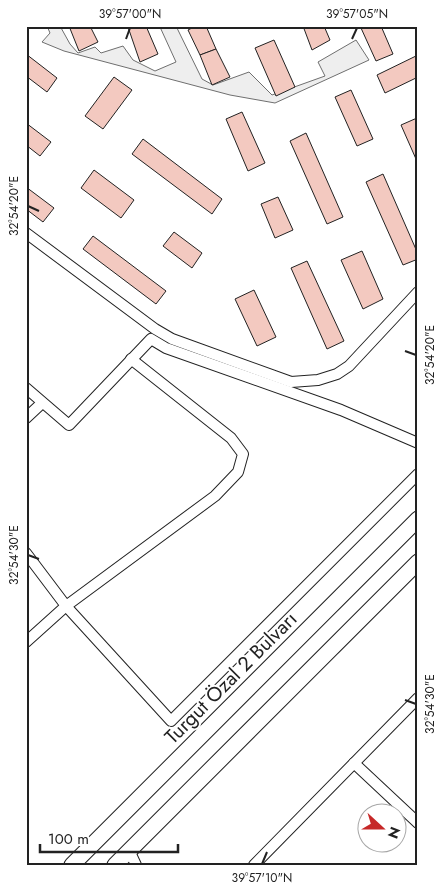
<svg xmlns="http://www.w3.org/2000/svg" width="444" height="891" viewBox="0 0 444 891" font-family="Jost,sans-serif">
<rect width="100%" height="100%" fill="#fff"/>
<polygon fill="#eee" stroke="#6f6f6f" points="47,26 60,26 70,44 78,53 95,47 101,53 123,46 133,60 155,71 176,62 160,27 176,26 202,79 213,85 249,72 272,95 325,76 318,62 356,40 369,60 275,103 230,95 64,51 42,42 50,33"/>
<g fill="#f3c9c0" stroke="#222">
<polygon points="69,26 90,26 98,42 79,51"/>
<polygon points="146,26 158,54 140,62 128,27"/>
<polygon points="196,26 206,26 216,49 200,55 188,30"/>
<polygon points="303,26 324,26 330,40 312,50"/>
<polygon points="365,26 381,26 393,54 376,61 361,28"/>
<polygon points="274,40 295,87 276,96 255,48"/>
<polygon points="216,49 230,77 212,85 200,55"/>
<polygon points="26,54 57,78 47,92 26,76"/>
<polygon points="418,55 418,77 385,93 377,75"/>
<polygon points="114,77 132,90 103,129 85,116"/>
<polygon points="351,90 373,139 357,146 335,97"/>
<polygon points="242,112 265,163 248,171 226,119"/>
<polygon points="417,118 418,158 416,159 401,125"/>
<polygon points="26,123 51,142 40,156 26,145"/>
<polygon points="306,133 343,217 327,224 290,141"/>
<polygon points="143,139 222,199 212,214 132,154"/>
<polygon points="94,170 134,200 121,218 81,188"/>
<polygon points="383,174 418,254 418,259 403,265 366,182"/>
<polygon points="26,187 54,208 43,222 26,209"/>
<polygon points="278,197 293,230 275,238 261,204"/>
<polygon points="174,232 202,253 192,268 163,246"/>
<polygon points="93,236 166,291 156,304 83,249"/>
<polygon points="362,251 383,299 363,309 341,260"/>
<polygon points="307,261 344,341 327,349 291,268"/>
<polygon points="254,290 276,337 257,346 235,299"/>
</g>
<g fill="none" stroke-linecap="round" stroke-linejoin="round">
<g stroke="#222" stroke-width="12">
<g id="minor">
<polyline points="26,233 155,329 172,339 291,382 318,380 337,374 349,366 418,292"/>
<polyline points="26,388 69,425 151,339 166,348 341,410 418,443"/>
<polyline points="26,418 42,403"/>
<polyline points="26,553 66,606 171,721 418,474"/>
<polyline points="26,642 66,606 215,496 238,472 243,454 231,438 131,359"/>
<polyline points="354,763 418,823"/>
<polyline points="129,850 136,865"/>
<polyline points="254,865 418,698"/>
</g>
</g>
<g stroke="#222" stroke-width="17">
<g id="highway">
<polyline points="72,865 418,519"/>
<polyline points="115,865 418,562"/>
</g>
</g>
<use href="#minor" stroke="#fff" stroke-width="10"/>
<use href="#highway" stroke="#fff" stroke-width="15"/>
</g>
<path fill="none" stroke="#222" stroke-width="2" d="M126,39L130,28M352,39L357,28M28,206L39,211M405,351L416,355M28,555L39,559M405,700L416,704M262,864L267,852"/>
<g text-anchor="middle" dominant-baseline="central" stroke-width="4" stroke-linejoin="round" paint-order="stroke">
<g font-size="20" fill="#222" stroke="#fff">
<text transform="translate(231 678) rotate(-45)">Turgut Özal 2 Bulvarı</text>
</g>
</g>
<rect width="444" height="891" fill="none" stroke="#ffffff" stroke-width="55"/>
<g transform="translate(382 828) rotate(111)"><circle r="24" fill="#ffffff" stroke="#a7a7a7"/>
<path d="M0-4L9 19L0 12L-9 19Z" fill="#c62828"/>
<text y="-8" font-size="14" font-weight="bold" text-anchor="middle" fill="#222222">N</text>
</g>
<path d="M40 844v8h138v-8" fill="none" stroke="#222222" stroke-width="2.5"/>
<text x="48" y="844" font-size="15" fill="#222222" stroke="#ffffff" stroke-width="4" paint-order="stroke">100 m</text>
<rect x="28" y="28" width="388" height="836" fill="none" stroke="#222" stroke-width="2"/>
<g font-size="12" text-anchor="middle" fill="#222">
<text x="130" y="18">39°57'00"N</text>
<text x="357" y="18">39°57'05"N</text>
<text transform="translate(14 206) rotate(-90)" y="4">32°54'20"E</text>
<text transform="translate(430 355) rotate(-90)" y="4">32°54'20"E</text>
<text transform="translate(14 555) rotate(-90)" y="4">32°54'30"E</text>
<text transform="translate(430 704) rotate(-90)" y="4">32°54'30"E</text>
<text x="262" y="882">39°57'10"N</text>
</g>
</svg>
